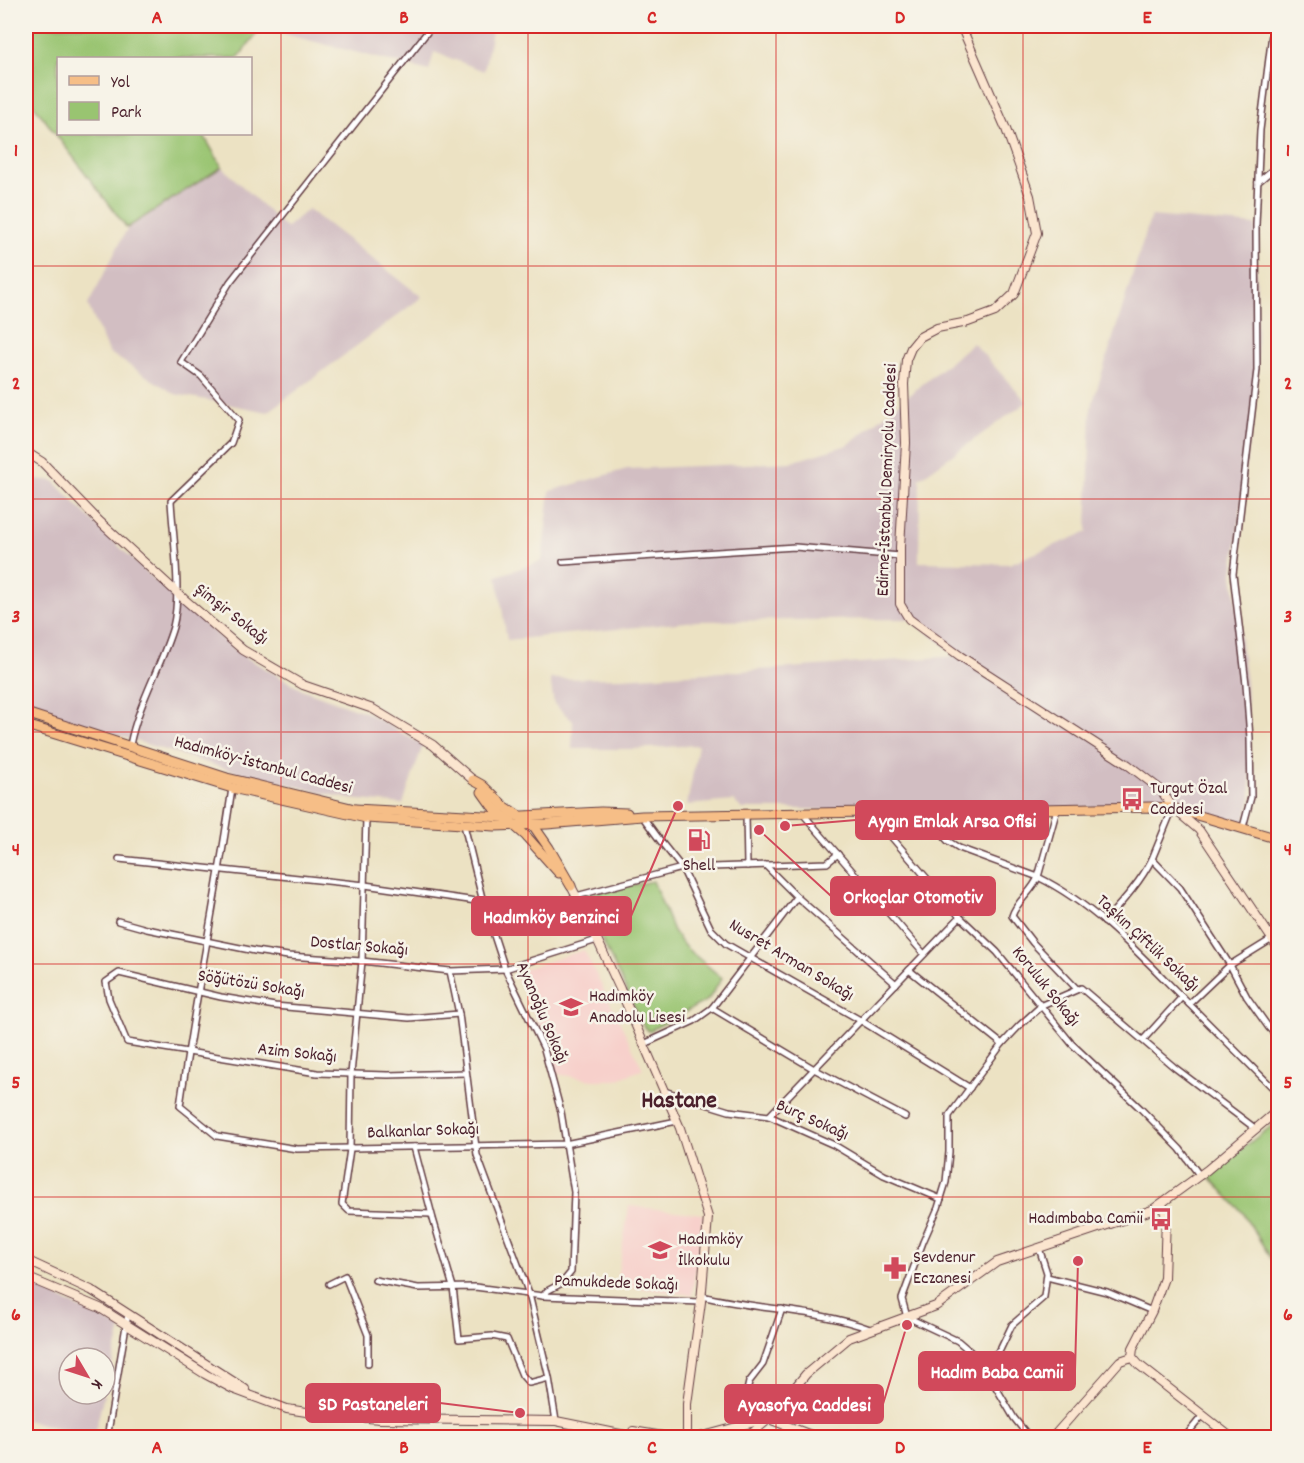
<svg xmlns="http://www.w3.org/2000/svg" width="1304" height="1463" viewBox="0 0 1304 1463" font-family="Dekko,sans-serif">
<rect width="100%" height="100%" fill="#f7f3e8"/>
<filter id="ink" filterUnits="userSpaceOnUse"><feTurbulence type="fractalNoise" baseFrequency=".0167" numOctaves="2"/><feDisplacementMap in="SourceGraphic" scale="12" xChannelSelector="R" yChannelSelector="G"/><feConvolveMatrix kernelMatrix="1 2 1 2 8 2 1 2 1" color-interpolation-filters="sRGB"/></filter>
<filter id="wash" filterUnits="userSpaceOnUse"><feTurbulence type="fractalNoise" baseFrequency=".008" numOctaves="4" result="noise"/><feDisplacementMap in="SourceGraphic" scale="24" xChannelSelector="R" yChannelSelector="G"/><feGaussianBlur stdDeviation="1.35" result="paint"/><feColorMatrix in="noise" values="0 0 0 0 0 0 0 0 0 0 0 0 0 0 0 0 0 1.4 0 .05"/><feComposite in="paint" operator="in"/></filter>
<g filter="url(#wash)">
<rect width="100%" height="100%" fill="#ece2c3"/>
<g fill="#f7d0cb">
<polygon points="584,950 643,1069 616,1080 593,1080 557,1074 547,1041 514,972"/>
<polygon points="629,1206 703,1214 692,1295 616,1285"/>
</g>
<g fill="#d2bec2">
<polygon points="253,26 493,26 484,71 434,52 429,71"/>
<polygon points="222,167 286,228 308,209 422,297 268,412 175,394 108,352 88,305 127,229"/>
<polygon points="1151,216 1256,225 1257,370 1233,574 1246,684 1251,797 1243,827 1171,803 1057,809 870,812 802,809 742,809 734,801 687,805 698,745 635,749 572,749 573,721 554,704 550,679 620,678 775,669 959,656 909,619 697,621 507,640 497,576 542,561 550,491 627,469 791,462 848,445 973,343 1027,402 920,478 919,562 1009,564 1087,532 1091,408"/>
<polygon points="26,478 54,481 95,524 180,603 240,654 301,689 367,713 423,745 403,804 349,799 233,771 26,707"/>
<polygon points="26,1282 121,1328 105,1392 105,1358 69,1358 69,1394 104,1394 94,1437 26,1420"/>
</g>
<g fill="#99c471" stroke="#72724e" stroke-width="1.5">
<polygon points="26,26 253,26 261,28 238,58 58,58 58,134 203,134 222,167 127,228 26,95"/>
<polygon points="653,881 673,931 685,947 722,978 708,1000 649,1031 644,1027 590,915 587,894"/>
<polygon points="1278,1121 1278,1270 1243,1213 1208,1175"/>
</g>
</g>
<g filter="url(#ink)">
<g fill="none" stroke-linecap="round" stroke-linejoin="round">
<g stroke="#623c42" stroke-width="8">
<g id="street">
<polyline points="1258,182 1278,165"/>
<polyline points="563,562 795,547 900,556"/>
<path d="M130,745C138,704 161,667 173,627C182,592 173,538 171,501L231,443L239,420L201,376L181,362L230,282L432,26"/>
<path d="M232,788C217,894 195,999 180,1106L217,1136L297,1149L565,1144L677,1121"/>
<polyline points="1173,808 1152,859 1180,888 1230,965 1247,997 1269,1028 1278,1037"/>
<path d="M1057,809L1038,877C1091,903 1134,948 1175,990C1209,1024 1244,1059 1278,1093"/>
<polyline points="870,812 960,917 997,952 1072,1044 1141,1109 1180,1149 1200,1176"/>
<path d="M922,812L948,841L959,848L1038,877C1032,893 1017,900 1012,916L1033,943L1077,989"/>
<polyline points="803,814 924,954"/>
<polyline points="746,815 747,866"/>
<polyline points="642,816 662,843 682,868 711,929 726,944 860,1020 970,1088"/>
<polyline points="366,818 362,961 351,1074 350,1149 342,1204 349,1211 431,1214"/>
<polyline points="464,825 483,902 505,969 544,1049 561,1112 574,1192 571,1272 562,1283 547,1291 543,1296"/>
<polyline points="1243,827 1251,797 1250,738 1246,684 1233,574 1257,370 1256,225 1260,130 1273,26"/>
<polyline points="119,859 365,885 483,902"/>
<polyline points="765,865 797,897 896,984"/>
<polyline points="576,896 682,868 827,863 838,854"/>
<polyline points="118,921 147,929 255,951 288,956 362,961 450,971 505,969 597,940"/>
<path d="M1104,922C1122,902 1140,883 1152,859"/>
<polyline points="1269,934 1278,927"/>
<polyline points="909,970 1002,1044"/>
<polyline points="450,971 459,1014 477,1155 529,1294 549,1378 556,1421"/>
<polyline points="1189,1004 1230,965 1272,939"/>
<polyline points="712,1008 814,1069 905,1117"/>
<polyline points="459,1014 409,1018 275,1006 221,997 119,973 106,982 109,999 127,1042 317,1073 388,1075 466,1073"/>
<polyline points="1143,1040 1182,997"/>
<polyline points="644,1044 694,1021 712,1008 797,897"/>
<polyline points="664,1091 729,1111 769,1116 834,1145 884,1175 941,1199"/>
<polyline points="769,1116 960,917"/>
<polyline points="414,1147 433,1219 453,1287 459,1339 492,1336 507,1339 522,1375 529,1383 549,1378"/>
<polyline points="1047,1277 1107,1292 1152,1311"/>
<polyline points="375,1280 418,1288 475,1287 543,1296 701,1302"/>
<polyline points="329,1284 345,1276 368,1335 368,1364"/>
<path d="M702,1296C757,1310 815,1309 870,1329"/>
<polyline points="983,1364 1000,1350 1012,1325 1044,1297 1047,1273 1039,1248"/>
<polyline points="739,1426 749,1382 763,1364 782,1309"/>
<polyline points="107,1438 128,1314"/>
<polyline points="1030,1438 1014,1418 980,1360 958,1341 907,1317 902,1299 923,1242 938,1208 946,1182 949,1152 949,1116 1002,1044 1020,1025 1042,1005 1081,988 1174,1067 1256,1129"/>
<polyline points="1184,1438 1203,1415"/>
</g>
</g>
<g stroke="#623c42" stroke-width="10">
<g id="secondary">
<polyline points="961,26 1006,129 1030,196 1037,233 1014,294 995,312 968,322 937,328 920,337 911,348 906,360 904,384 906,443 900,547 900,604 909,619 960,656 1127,764 1161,790 1173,808 1199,830 1278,948"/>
<polyline points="26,452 42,462 99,521 184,599 243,650 303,685 373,709 433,745 473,780"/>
<polyline points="571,886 584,911 620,989 680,1128 708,1217 701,1302 687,1404 687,1438"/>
<polyline points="1162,1204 1166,1217 1164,1278 1152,1311 1133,1348 1132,1357 1139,1365 1232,1438"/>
<polyline points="26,1260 91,1290 245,1389"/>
<polyline points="26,1277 100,1308 205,1374 233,1389 287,1409 319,1414 380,1419 556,1421 640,1438"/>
<polyline points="769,1419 819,1438"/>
<polyline points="633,1431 675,1438"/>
<polyline points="696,1438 766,1419"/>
<polyline points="746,1438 769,1419 806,1374 849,1338 936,1306 997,1262 1152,1210 1207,1170 1278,1110"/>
<polyline points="1052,1438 1120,1361 1132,1357"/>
</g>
</g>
<g stroke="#623c42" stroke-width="11">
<g id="primary">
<polyline points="26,713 227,778 355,809 503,817 601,812 627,813"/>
<polyline points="26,725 232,788 366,818 495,826 547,824 642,816 1150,807 1173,808 1278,839"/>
<polyline points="473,780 482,785 504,806 533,825 549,848 571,886"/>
<polyline points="482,792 492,806 526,836 559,873"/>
</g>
</g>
<use href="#street" stroke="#fff" stroke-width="5"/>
<use href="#secondary" stroke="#fbe5cf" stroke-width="8"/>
<use href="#primary" stroke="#f6be87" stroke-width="9"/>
</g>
</g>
<path fill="none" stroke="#d62828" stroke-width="1.5" stroke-opacity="0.55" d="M281,26V1438M528,26V1438M776,26V1438M1023,26V1438M26,266H1278M26,499H1278M26,732H1278M26,964H1278M26,1197H1278"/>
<defs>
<g id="bus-bare" transform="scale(1.8)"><path d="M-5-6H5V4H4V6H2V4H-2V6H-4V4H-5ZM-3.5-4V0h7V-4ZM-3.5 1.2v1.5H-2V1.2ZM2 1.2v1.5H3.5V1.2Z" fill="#d1495b" stroke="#f7f3e8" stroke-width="2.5" paint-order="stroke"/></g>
<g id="fuel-bare" transform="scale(1.8)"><path d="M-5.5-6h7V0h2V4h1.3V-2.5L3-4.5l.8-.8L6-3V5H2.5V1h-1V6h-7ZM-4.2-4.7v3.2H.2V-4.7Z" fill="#d1495b" stroke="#f7f3e8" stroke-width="2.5" paint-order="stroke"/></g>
<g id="school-bare" transform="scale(1.8)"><path d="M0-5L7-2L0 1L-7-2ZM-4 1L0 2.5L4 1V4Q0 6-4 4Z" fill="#d1495b" stroke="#f7f3e8" stroke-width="2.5" paint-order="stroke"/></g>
<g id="pharmacy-bare" transform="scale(1.8)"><path d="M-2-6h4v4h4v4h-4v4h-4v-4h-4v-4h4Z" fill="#d1495b" stroke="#f7f3e8" stroke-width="2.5" paint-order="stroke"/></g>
</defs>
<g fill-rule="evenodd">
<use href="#bus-bare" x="1132" y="799"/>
<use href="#fuel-bare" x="699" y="840"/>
<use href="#school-bare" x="571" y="1007"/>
<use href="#bus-bare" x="1161" y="1219"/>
<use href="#school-bare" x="660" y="1250"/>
<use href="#pharmacy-bare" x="895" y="1268"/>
</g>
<g text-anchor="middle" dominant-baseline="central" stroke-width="5" stroke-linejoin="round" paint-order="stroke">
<g font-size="18" fill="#4a1f2b" stroke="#f7f3e8">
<text transform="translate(888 480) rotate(-88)">Edirne-İstanbul Demiryolu Caddesi</text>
<text transform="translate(231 615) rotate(38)">Şimşir Sokağı</text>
<text transform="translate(263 766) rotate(15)">Hadımköy-İstanbul Caddesi</text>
<text transform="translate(1147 944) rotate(43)">Taşkın Çiftlik Sokağı</text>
<text transform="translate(359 947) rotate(5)">Dostlar Sokağı</text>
<text transform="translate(791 961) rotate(31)">Nusret Arman Sokağı</text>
<text transform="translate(251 985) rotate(9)">Söğütözü Sokağı</text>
<text transform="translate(1045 987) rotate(51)">Koruluk Sokağı</text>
<text transform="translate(541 1013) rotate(67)">Ayanoğlu Sokağı</text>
<text transform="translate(297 1054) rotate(6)">Azim Sokağı</text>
<text transform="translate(812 1121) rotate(24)">Burç Sokağı</text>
<text transform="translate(423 1132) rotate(-2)">Balkanlar Sokağı</text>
<text transform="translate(616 1284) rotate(2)">Pamukdede Sokağı</text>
</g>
<g font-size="18" fill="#4a1f2b" stroke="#f7f3e8" text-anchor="start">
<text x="1150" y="789">Turgut Özal<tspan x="1150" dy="21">Caddesi</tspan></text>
<text x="699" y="866" text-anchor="middle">Shell</text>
<text x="589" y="997">Hadımköy<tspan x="589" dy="21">Anadolu Lisesi</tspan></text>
<text x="1143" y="1219" text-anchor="end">Hadımbaba Camii</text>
<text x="678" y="1240">Hadımköy<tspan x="678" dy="21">İlkokulu</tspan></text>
<text x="913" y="1258">Sevdenur<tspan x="913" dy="21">Eczanesi</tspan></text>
</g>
<g font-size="24" font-weight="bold" fill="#4a1f2b" stroke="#f7f3e8">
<text x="679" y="1102">Hastane</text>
</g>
</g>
<path fill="none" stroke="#d1495b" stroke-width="2" d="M785 826L856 820M759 830L831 896M678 806L631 916M1078 1261L1075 1371M520 1413L440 1403M907 1325L883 1404"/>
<g fill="#d1495b" stroke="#f7f3e8" stroke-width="2">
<circle cx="785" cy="826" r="6"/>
<circle cx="759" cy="830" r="6"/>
<circle cx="678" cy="806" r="6"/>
<circle cx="1078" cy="1261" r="6"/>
<circle cx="520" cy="1413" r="6"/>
<circle cx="907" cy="1325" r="6"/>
</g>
<g fill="#d1495b" stroke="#d1495b" stroke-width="2">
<rect x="856" y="801" width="192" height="38" rx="6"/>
<rect x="831" y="877" width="164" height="38" rx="6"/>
<rect x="472" y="897" width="159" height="38" rx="6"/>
<rect x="919" y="1352" width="156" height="38" rx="6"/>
<rect x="306" y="1384" width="134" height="38" rx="6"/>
<rect x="725" y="1385" width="158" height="38" rx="6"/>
</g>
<g font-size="20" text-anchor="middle" font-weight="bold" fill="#fff">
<text x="952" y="827">Aygın Emlak Arsa Ofisi</text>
<text x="913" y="903">Orkoçlar Otomotiv</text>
<text x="551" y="923">Hadımköy Benzinci</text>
<text x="997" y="1378">Hadım Baba Camii</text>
<text x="373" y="1410">SD Pastaneleri</text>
<text x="804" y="1411">Ayasofya Caddesi</text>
</g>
<rect width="1304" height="1463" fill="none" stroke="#f7f3e8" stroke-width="66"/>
<rect x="57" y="57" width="195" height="78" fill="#f7f3e8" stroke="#b29e9c" stroke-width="1.5"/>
<rect x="69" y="76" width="30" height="9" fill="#f6be87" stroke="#b29e9c" stroke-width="1.5"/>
<text x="111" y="87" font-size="18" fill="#4a1f2b">Yol</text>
<rect x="69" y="102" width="30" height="18" fill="#99c471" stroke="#b29e9c" stroke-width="1.5"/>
<text x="111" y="117" font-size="18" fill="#4a1f2b">Park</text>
<g transform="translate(87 1376) rotate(129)"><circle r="28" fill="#f7f3e8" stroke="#b29e9c" stroke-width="1.5"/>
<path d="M0-4.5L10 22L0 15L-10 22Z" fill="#d1495b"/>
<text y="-9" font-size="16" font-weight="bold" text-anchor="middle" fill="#4a1f2b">K</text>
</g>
<rect x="33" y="33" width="1238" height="1397" fill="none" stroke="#d62828" stroke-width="2"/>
<g font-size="20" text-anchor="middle" font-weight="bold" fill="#d62828">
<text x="157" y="23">A</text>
<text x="404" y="23">B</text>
<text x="652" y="23">C</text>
<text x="900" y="23">D</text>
<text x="1147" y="23">E</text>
<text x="16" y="156">1</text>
<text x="1288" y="156">1</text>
<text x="16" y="389">2</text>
<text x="1288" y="389">2</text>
<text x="16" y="622">3</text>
<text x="1288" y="622">3</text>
<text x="16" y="855">4</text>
<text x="1288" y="855">4</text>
<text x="16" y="1088">5</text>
<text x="1288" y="1088">5</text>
<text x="16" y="1320">6</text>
<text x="1288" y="1320">6</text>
<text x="157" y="1453">A</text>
<text x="404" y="1453">B</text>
<text x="652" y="1453">C</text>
<text x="900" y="1453">D</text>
<text x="1147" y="1453">E</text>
</g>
</svg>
